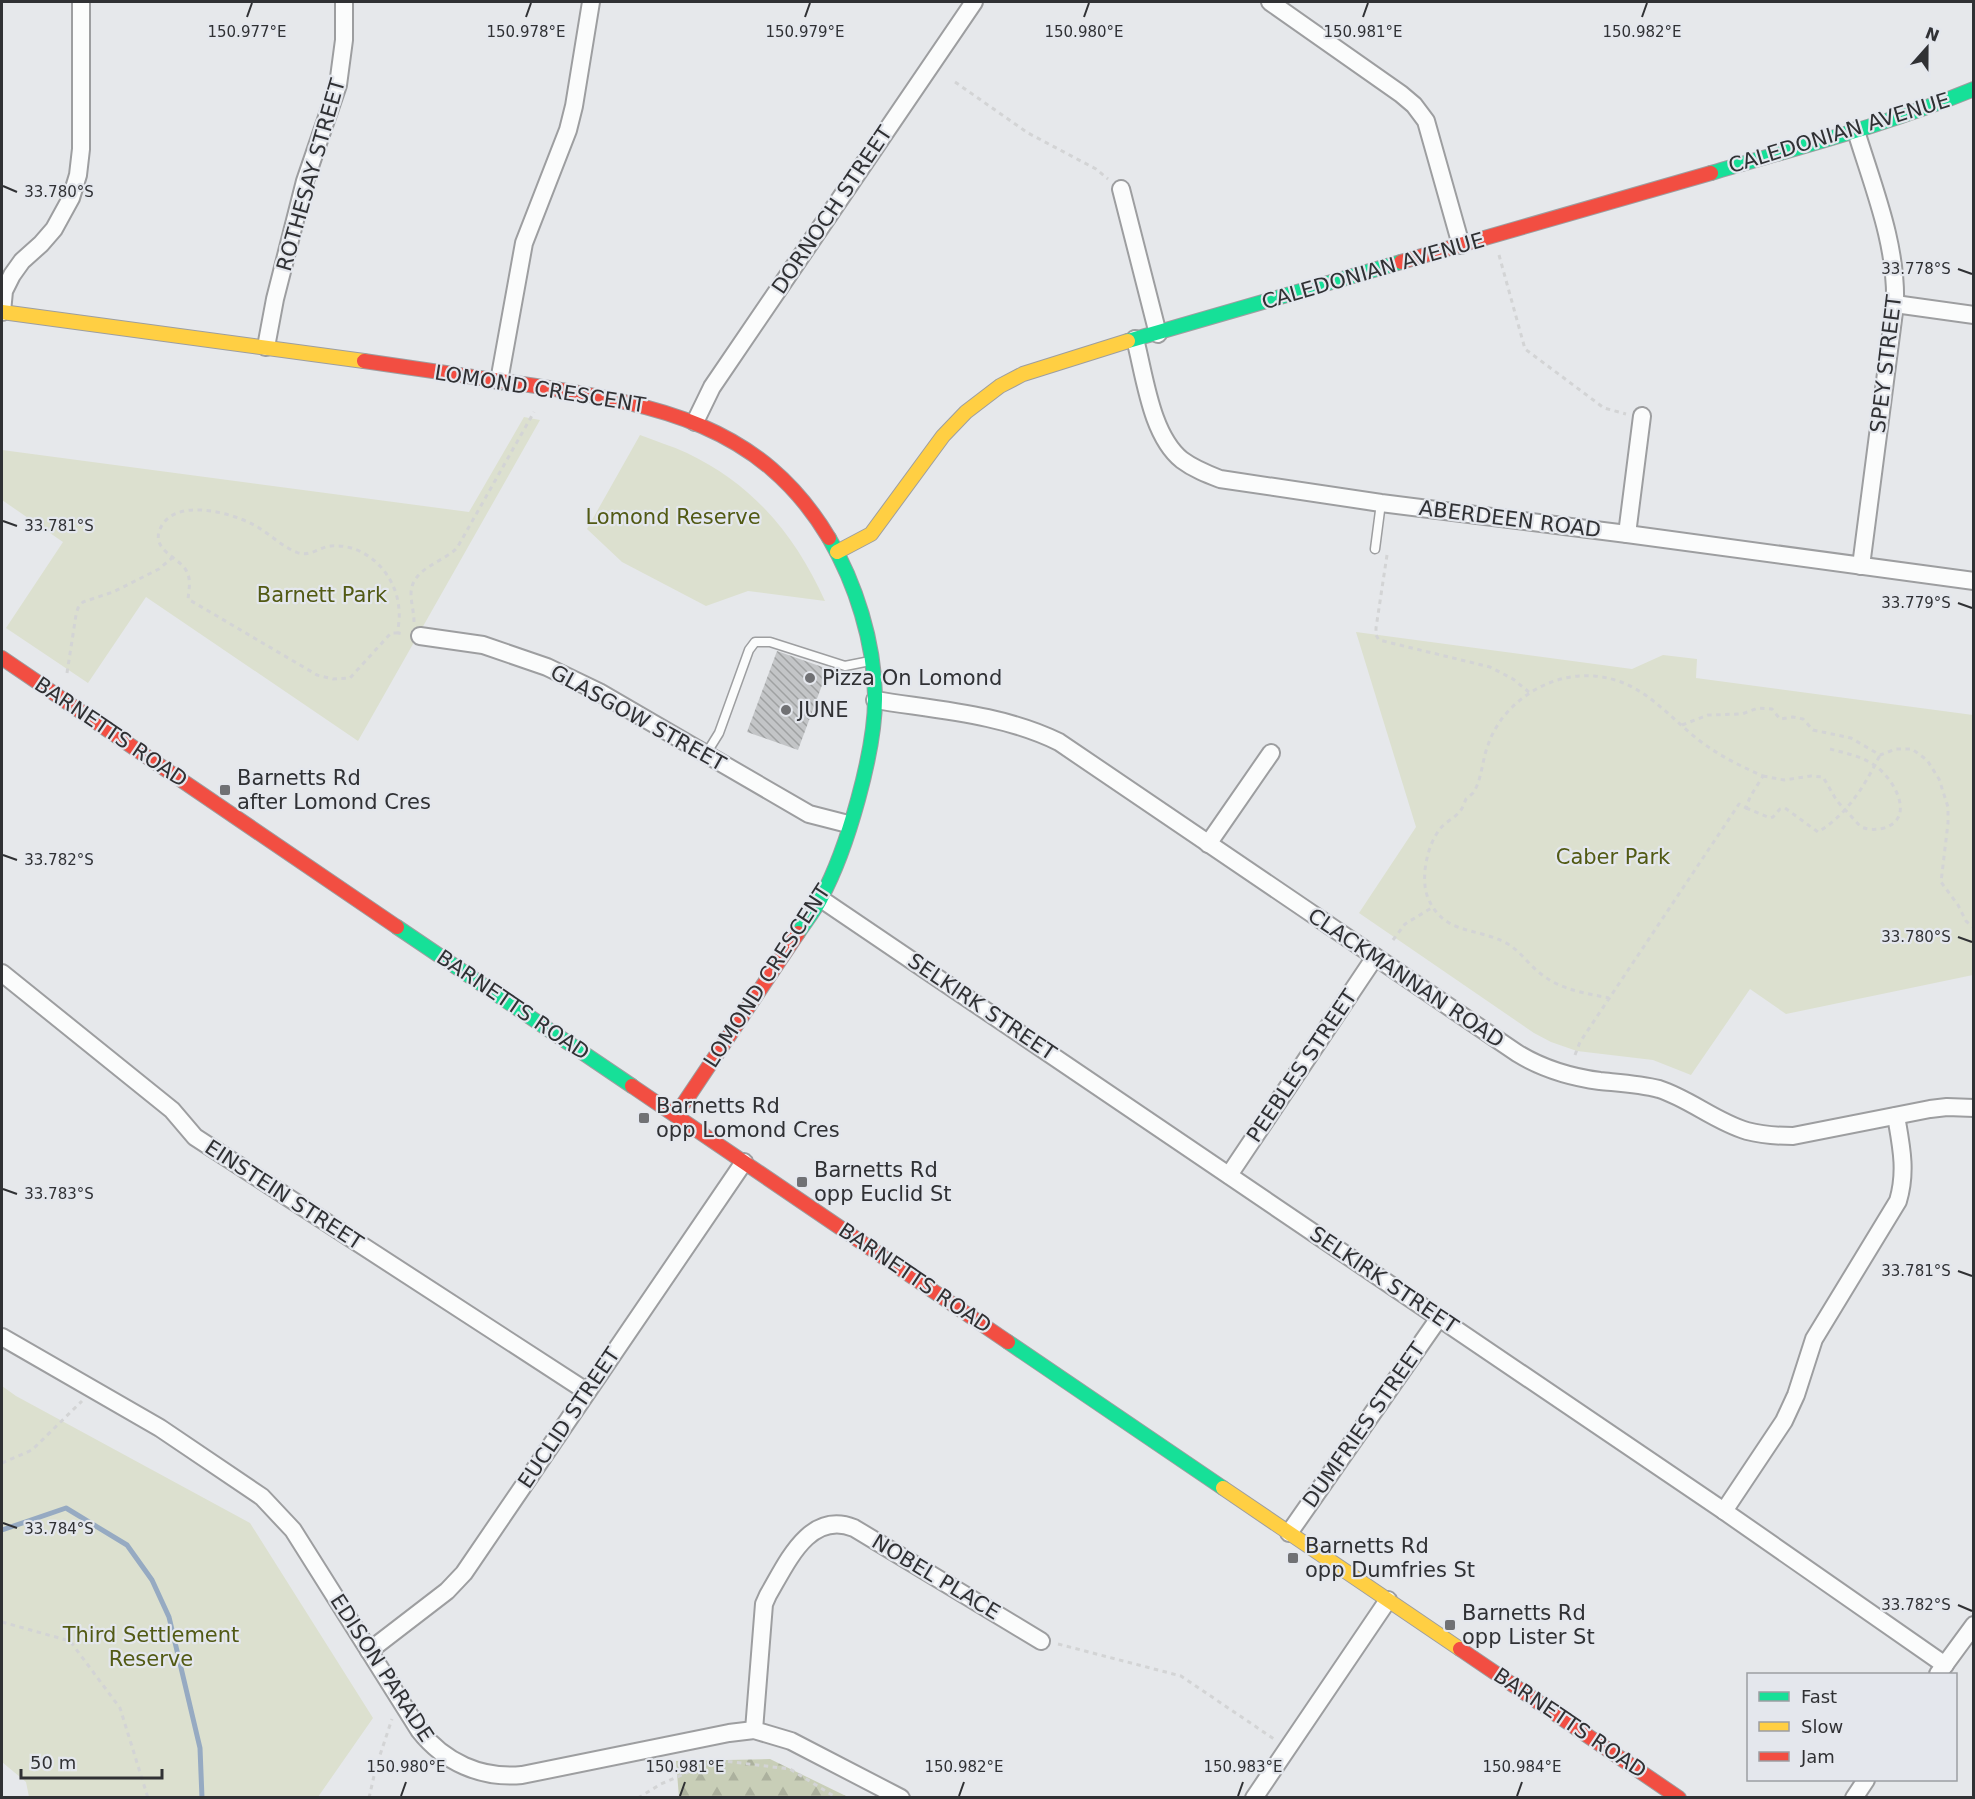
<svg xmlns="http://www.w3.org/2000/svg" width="1975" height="1799" viewBox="0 0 1975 1799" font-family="'DejaVu Sans',sans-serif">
<defs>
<pattern id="forest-firs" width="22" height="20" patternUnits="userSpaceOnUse" patternTransform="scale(1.5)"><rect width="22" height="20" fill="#c8ceb7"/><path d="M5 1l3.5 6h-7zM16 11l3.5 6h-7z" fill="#acb19e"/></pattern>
<pattern id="building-back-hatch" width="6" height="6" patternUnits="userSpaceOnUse" patternTransform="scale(1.5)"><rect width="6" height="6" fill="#c3c5c7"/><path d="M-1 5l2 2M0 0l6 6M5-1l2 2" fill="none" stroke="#9fa1a2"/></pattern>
</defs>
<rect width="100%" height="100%" fill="#e6e8eb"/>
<polygon fill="url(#forest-firs)" points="770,1759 848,1797 679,1797 676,1761"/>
<g fill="#dce0cf">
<polygon points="524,417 540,420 358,741 146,597 88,683 6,628 63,542 2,500 2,450 469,512"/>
<path d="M640,435C655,441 672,446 687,453C754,485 795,535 825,601L748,591L706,606L622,562L587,529Z"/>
<polygon points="1356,632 1632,669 1663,655 1697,659 1696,678 1973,715 1973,975 1786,1014 1750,989 1691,1075 1653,1060 1577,1051 1551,1042 1534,1033 1359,913 1416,827"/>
<polygon points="2,1386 16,1396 250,1523 373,1718 318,1797 29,1797 26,1782 2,1762"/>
</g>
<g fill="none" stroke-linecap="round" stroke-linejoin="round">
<polyline stroke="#96aac2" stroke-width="5" points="2,1530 66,1508 127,1545 152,1580 169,1617 200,1748 202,1798"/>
</g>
<polygon fill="url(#building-back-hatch)" points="777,651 828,669 798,750 747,732"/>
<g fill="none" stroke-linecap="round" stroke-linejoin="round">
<g stroke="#9d9ea0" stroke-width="11">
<g id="lane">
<polyline points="1375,549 1381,503"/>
<polyline points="706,754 719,733 749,650 755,642 770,642 845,666 870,661"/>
</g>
</g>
<g stroke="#9d9ea0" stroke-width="20">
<g id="street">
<polyline points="1270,2 1401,94 1414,105 1426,121 1461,245"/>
<path d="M1856,131C1873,187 1897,244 1895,304L1861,566"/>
<polyline points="1121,189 1158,334"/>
<polyline points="1895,304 1974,315"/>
<polyline points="2,312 4,291 12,275 22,261 41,244 54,229 71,198 78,175 81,149 81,2"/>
<path d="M1135,339C1145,377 1151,435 1182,460C1194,469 1207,474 1220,479L1381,503L1627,534L1974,581"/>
<polyline points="266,347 275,299 305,181 338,85 344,40 344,2"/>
<polyline points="499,381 524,243 568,130 574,106 591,2"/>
<polyline points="695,422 712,387 974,2"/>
<polyline points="1627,534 1642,416"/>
<polyline points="420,636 483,645 547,667 599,692 809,814 848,824"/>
<path d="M875,700C937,710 1002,714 1059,742L1517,1053C1543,1069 1570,1077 1600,1081C1620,1083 1640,1084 1659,1089C1690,1099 1716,1122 1747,1131C1762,1135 1777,1136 1793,1136L1930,1109L1947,1107L1974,1108"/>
<polyline points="1208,844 1271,753"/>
<polyline points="821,899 1724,1511 1945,1665"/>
<polyline points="2,973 172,1110 195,1137 586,1391"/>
<polyline points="1229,1175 1375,957"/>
<path d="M2,1337L160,1428L262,1497L293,1530L419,1730C444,1762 481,1779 522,1775L729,1733L754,1730L791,1741L901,1798"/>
<path d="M1724,1511L1784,1421L1796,1395L1814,1339L1898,1201C1907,1171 1901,1145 1896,1116"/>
<polyline points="1289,1533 1439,1318"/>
<polyline points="369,1651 447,1591 464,1573 744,1162"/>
<polyline points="1938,1674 1974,1625"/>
<path d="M754,1730L764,1604L768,1595C787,1563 809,1510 854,1528L1041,1641"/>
<polyline points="1254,1798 1388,1600"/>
<polyline points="1854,1798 1866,1780"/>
</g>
</g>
<g stroke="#9d9ea0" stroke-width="16">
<g id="fast">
<path d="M1711,173C1799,147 1889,124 1974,89"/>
<polyline points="1128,341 1401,262"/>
<polyline points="397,927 632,1086"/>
<path d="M798,933C806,921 815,910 821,898C847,850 876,750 875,695C874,642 856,584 829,538"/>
<polyline points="1008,1342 1223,1488"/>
</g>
</g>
<g stroke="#9d9ea0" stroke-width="16">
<g id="slow">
<polyline points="2,312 364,361"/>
<polyline points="837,552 871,534 943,436 966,412 1000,386 1023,374 1128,341"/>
<polyline points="1223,1488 1460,1649"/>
</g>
</g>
<g stroke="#9d9ea0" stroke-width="16">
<g id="jam">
<polyline points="1401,262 1711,173"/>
<path d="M364,361C422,369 479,378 536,386C657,405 761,424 829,538"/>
<polyline points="2,658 397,927"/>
<polyline points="632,1086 1008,1342"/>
<polyline points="676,1115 798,933"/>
<polyline points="1460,1649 1679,1798"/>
</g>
</g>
<g stroke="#d3d4d5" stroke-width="3" stroke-dasharray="4.5 4.5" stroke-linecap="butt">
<polyline points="955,82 1028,133 1096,169 1108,179"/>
<polyline points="1499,255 1525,349 1604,408 1626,414"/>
<polyline points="1387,555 1376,628 1376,635 1379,640 1490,667 1513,679 1530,693"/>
<path d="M414,622C414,612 411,603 411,593C412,568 442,563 457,548L534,412"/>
<path d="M398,633H391L350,678L333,679L317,675L188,599C189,590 191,580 187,572C180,557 151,551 160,529C174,497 230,512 254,525C269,533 281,546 296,552C309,558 319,547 331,546C367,543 397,575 399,610C400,618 398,626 398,633L403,634"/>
<polyline points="67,673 76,615 78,608 83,602 113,592 159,569 172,558"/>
<polyline points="1682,725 1708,715 1742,714 1758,708 1772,709 1780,719 1793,717 1803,719 1813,730 1851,738 1880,755 1896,749 1912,749 1927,760 1939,779 1948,807 1948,823 1941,882 1958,905 1966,921 1974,928"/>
<path d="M1763,776L1784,780L1811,776L1823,777L1837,801L1861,827C1869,830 1876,830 1884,828C1917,818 1893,777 1874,765C1861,756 1845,753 1830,749"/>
<path d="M1746,808L1770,818L1773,817L1780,809L1785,808L1818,832C1848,814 1865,785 1880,755"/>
<polyline points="1393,940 1405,924 1433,907"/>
<path d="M1575,1055L1580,1042L1739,804L1746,808L1750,797L1763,776C1740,766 1720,756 1700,741C1665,714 1642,680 1594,676C1549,672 1502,703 1488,745C1482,760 1482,780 1473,793C1471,795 1468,797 1466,799C1464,803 1463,808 1460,811C1455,818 1445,822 1440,829C1427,845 1420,879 1428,898C1444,936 1479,927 1508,944C1521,952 1529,965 1541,974C1561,990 1585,993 1609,998"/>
<polyline points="2,1463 32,1450 82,1401"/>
<polyline points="2,1622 70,1641 120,1708 148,1798"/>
<polyline points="1058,1644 1181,1676 1274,1739"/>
<polyline points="369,1798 376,1767 392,1719"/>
<polyline points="638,1798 661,1784 716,1760 790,1769 837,1798"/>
</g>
<use href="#lane" stroke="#fbfcfc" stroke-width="8"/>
<use href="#street" stroke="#fbfcfc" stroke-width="16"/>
<use href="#fast" stroke="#16e098" stroke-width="14"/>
<use href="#slow" stroke="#ffcf43" stroke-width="14"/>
<use href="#jam" stroke="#f24e42" stroke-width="14"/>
</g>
<path fill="none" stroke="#303134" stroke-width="2" d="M247,17L252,3M526,17L531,3M805,17L810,3M1084,17L1089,3M1363,17L1368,3M1642,17L1647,3M3,186L17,192M1958,269L1972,274M3,521L17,526M1958,603L1972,608M3,855L17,860M1958,937L1972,942M3,1189L17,1194M1958,1271L1972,1276M3,1523L17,1528M1958,1605L1972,1611M401,1796L406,1782M680,1796L685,1782M959,1796L964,1782M1238,1796L1243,1782M1517,1796L1522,1782"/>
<g fill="#707174" stroke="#e4e7ed" stroke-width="2">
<circle cx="810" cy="678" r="6"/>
<circle cx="786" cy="710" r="6"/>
<rect x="219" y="784" width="12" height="12" rx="3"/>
<rect x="638" y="1112" width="12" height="12" rx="3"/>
<rect x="796" y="1176" width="12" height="12" rx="3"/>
<rect x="1287" y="1552" width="12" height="12" rx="3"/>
<rect x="1444" y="1619" width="12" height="12" rx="3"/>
</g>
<g text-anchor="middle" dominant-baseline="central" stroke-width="4.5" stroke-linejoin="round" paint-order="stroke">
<g font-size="21" fill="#303134" stroke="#e4e7ed">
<text transform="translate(1839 133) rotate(-17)">CALEDONIAN AVENUE</text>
<text transform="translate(311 175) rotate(-74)">ROTHESAY STREET</text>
<text transform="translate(832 210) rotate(-56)">DORNOCH STREET</text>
<text transform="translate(1373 271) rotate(-16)">CALEDONIAN AVENUE</text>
<text transform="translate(1886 364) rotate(-83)">SPEY STREET</text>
<text transform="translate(540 389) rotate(9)">LOMOND CRESCENT</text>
<text transform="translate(1510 519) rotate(7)">ABERDEEN ROAD</text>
<text transform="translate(638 718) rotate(29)">GLASGOW STREET</text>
<text transform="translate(111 732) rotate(34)">BARNETTS ROAD</text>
<text transform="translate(767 976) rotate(-57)">LOMOND CRESCENT</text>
<text transform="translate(1406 978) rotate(34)">CLACKMANNAN ROAD</text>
<text transform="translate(513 1005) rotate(34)">BARNETTS ROAD</text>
<text transform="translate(982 1007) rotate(34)">SELKIRK STREET</text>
<text transform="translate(1302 1066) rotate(-56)">PEEBLES STREET</text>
<text transform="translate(284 1195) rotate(33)">EINSTEIN STREET</text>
<text transform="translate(915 1278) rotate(34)">BARNETTS ROAD</text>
<text transform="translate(1384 1280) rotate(34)">SELKIRK STREET</text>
<text transform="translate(569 1418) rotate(-56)">EUCLID STREET</text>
<text transform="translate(1364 1425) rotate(-55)">DUMFRIES STREET</text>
<text transform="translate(936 1577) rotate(31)">NOBEL PLACE</text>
<text transform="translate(382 1668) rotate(57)">EDISON PARADE</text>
<text transform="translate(1570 1723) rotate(34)">BARNETTS ROAD</text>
</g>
<g font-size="21" fill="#525a14" stroke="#e4e7ed">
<text x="673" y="517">Lomond Reserve</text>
<text x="322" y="595">Barnett Park</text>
<text x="1613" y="857">Caber Park</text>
<text x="151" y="1635">Third Settlement<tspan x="151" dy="24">Reserve</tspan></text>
</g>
<g font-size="21" fill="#303134" stroke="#e4e7ed" text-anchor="start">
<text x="822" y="678">Pizza On Lomond</text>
<text x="798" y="710">JUNE</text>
<text x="237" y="778">Barnetts Rd<tspan x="237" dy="24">after Lomond Cres</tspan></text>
<text x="656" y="1106">Barnetts Rd<tspan x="656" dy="24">opp Lomond Cres</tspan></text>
<text x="814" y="1170">Barnetts Rd<tspan x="814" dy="24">opp Euclid St</tspan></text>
<text x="1305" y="1546">Barnetts Rd<tspan x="1305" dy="24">opp Dumfries St</tspan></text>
<text x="1462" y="1613">Barnetts Rd<tspan x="1462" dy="24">opp Lister St</tspan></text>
</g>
</g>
<g font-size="15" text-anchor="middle" fill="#303134" stroke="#e4e7ed" stroke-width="4.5" stroke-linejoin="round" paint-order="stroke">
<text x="526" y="37">150.978°E</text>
<text x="1084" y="37">150.980°E</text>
<text x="1363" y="37">150.981°E</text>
<text x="247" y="37">150.977°E</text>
<text x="805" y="37">150.979°E</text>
<text x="1642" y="37">150.982°E</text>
<text x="59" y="197">33.780°S</text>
<text x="1916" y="274">33.778°S</text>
<text x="59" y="531">33.781°S</text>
<text x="1916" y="608">33.779°S</text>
<text x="59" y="865">33.782°S</text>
<text x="1916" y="942">33.780°S</text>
<text x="59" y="1199">33.783°S</text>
<text x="1916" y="1276">33.781°S</text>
<text x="59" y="1534">33.784°S</text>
<text x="1916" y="1610">33.782°S</text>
<text x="406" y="1772">150.980°E</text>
<text x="685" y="1772">150.981°E</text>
<text x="964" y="1772">150.982°E</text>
<text x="1243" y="1772">150.983°E</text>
<text x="1522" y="1772">150.984°E</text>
</g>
<rect width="1975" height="1799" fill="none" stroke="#303134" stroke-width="6"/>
<rect x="1747" y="1673" width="210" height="108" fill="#e4e7ed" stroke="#9c9ea3" stroke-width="1.5"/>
<rect x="1759" y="1692" width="30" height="9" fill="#16e098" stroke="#9c9ea3" stroke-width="1.5"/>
<text x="1801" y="1703" font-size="18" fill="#303134">Fast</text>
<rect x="1759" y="1722" width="30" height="9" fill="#ffcf43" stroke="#9c9ea3" stroke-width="1.5"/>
<text x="1801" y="1733" font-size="18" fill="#303134">Slow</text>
<rect x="1759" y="1752" width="30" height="9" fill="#f24e42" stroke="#9c9ea3" stroke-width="1.5"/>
<text x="1801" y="1763" font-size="18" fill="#303134">Jam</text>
<g transform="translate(1927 48) rotate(21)" stroke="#e4e7ed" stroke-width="4.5" paint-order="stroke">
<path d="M0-4.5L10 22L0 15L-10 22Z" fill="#303134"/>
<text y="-9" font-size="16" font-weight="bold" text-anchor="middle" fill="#303134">N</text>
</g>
<path d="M21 1769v9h141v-9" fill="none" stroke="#303134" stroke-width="3"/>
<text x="30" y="1769" font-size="18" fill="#303134" stroke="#e4e7ed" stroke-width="4.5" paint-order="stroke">50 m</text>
</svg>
